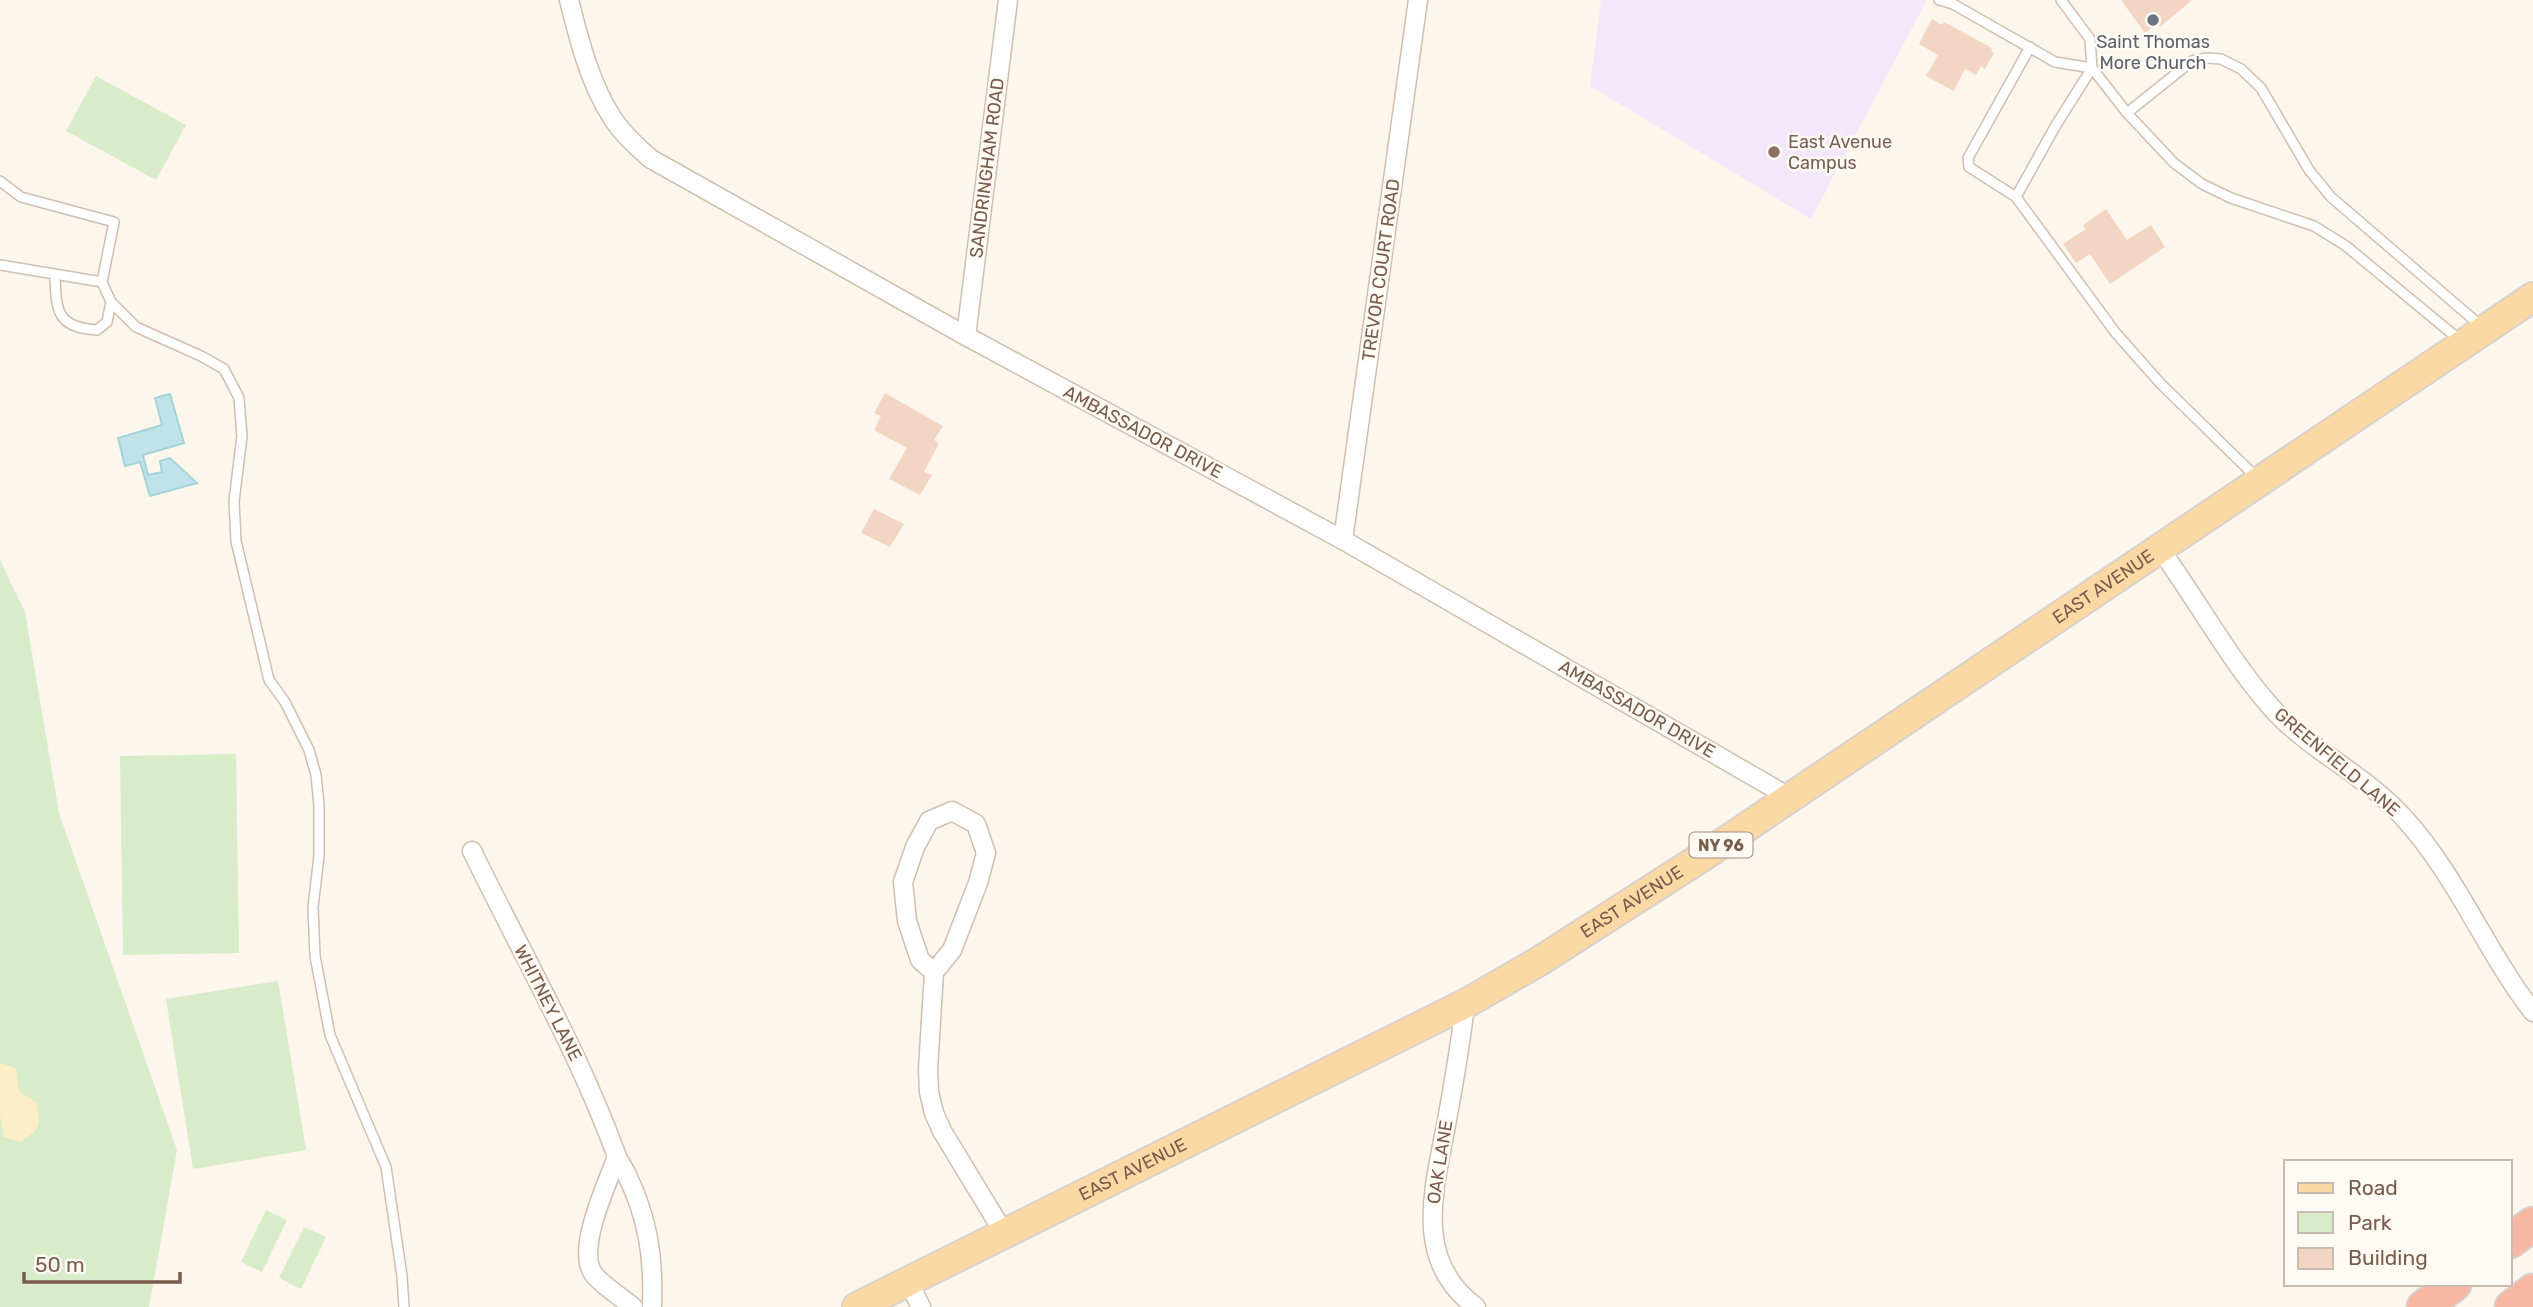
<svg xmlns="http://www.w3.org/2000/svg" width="2533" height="1307" viewBox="0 0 2533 1307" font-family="Rubik,sans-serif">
<rect width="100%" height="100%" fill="#fdf6ec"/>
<polygon fill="#f3e8fa" points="1601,0 1927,0 1811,219 1590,86"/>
<g fill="#d8ecc9">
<polygon points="96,76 186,125 156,180 66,131"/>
<polygon points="0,560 25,612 59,813 177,1150 149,1307 0,1307"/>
<polygon points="236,754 239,953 123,955 120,756"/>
<polygon points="278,981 306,1150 193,1169 166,999"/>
<polygon points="266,1210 287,1220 262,1272 241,1262"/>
<polygon points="304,1227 326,1237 301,1289 279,1278"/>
</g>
<path fill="#fcefc7" d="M0,1063L16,1068L19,1091L37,1103C41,1126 40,1130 20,1142L4,1137L0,1116Z"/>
<polygon fill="#bfe3e8" stroke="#a5d3da" stroke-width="2" points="170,394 184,443 143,455 148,475 162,472 160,461 170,458 197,483 150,496 140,462 125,466 118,438 162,425 155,398"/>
<g fill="#f3d5c3">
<polygon points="2121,0 2192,0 2160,27 2158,24 2145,33"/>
<polygon points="1932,19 1942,25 1944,22 1992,48 1991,51 1994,53 1985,69 1981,66 1976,75 1965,69 1954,91 1926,76 1938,55 1919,44"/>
<polygon points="2106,209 2127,240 2151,225 2165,247 2110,284 2090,254 2076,263 2063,244 2086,229 2083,225"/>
<polygon points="885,393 943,426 934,440 939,443 924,472 932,475 920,495 889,479 907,448 874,430 881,416 874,413"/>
<polygon points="874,509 904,524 890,547 861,533"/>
</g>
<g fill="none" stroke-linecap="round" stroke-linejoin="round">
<g stroke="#d1beb0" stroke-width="12">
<g id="service">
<polyline points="1939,0 1953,4 2055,62 2092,68"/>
<polyline points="2061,0 2090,39 2092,68 2127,113"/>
<polyline points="2030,47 1968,158 1969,167 2016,197 2115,332 2160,383 2256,477"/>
<polyline points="0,181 21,197 114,222 102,282 111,302 136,327 201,356 224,369 239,398 242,436 234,501 236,541 269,680 285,702 309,750 316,775 319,805 319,856 313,907 315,956 330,1035 386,1167 402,1276 404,1307"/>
<polyline points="2016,197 2056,125 2092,68"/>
<polyline points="0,265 102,282"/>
<path d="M55,275C56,312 57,327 97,330L107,322L111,302"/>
<polyline points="2461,341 2346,246 2314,226 2231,198 2202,184 2174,163 2127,113 2192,61 2207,58 2221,59 2241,69 2261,88 2309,170 2331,197 2481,326"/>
</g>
</g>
<g stroke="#d1beb0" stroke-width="21">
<g id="minor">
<path d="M569,0C579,40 590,84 613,119C623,134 637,147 651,159L966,336L1343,540L1791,798"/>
<polyline points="966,336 1008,0"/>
<polyline points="1343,540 1418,0"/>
<path d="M2160,549C2197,600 2229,659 2270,706C2308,750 2365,774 2404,818C2457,876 2485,950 2533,1012"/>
<path d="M472,851C521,952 578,1050 616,1154C618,1161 623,1166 626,1173C648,1218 654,1257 652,1307"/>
<polyline points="934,972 920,960 907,921 903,882 915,847 929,821 952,811 976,824 986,853 978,883 952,950 934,972 928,1069 929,1092 934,1113 942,1131 1004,1233"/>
<path d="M1465,1004C1461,1043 1454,1081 1447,1120C1435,1186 1411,1260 1476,1307"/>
<path d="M617,1157C607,1184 574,1253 595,1276C606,1288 621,1297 633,1307"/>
<polyline points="908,1281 921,1307"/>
</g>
</g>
<g stroke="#dad1cd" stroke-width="32">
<g id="primary">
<path id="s1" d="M857,1307L1465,1004L1538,962L1708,853L2533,297"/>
</g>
</g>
<g stroke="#dad1cd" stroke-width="37">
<g id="motorway">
<polyline points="2510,1241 2533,1224"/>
<polyline points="2424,1307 2454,1284"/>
<polyline points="2512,1307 2533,1291"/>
</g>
</g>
<use href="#service" stroke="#fff" stroke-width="9"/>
<use href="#minor" stroke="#fff" stroke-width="18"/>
<use href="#primary" stroke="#fbd9a5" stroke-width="28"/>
<use href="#motorway" stroke="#f7b7a3" stroke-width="33"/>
</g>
<circle fill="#6b7280" stroke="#fffaf3" stroke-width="2.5" cx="2153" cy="20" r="7"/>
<circle fill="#8d6e63" stroke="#fffaf3" stroke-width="2.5" cx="1774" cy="152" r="7"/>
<g text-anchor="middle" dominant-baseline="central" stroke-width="5" stroke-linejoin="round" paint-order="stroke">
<rect fill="#fffaf3" stroke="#a28b7f" stroke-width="2" x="1689.5" y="832.5" width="63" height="25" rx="5"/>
<g font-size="16" font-weight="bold" fill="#7a5c4d">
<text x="1721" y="845">NY 96</text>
</g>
<g font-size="18" fill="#5b616d" stroke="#fffaf3">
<text x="2153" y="42">Saint Thomas<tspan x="2153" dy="21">More Church</tspan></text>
</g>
<g font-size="18" fill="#785e54" stroke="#fffaf3" text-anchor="start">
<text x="1788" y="142">East Avenue<tspan x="1788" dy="21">Campus</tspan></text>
</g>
<g font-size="18" fill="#7a5c4d" stroke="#fffaf3">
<text transform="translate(987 168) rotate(-83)">SANDRINGHAM ROAD</text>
<text transform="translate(1381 270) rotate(-82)">TREVOR COURT ROAD</text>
<text transform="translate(1143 432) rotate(28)">AMBASSADOR DRIVE</text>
<text stroke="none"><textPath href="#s1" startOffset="1442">EAST AVENUE</textPath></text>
<text transform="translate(1637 709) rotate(30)">AMBASSADOR DRIVE</text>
<text transform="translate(2337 762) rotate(40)">GREENFIELD LANE</text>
<text stroke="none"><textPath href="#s1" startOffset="875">EAST AVENUE</textPath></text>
<text transform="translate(548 1003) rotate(63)">WHITNEY LANE</text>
<text transform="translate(1440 1162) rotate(-81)">OAK LANE</text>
<text stroke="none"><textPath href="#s1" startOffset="308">EAST AVENUE</textPath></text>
</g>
</g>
<rect x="2284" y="1160" width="228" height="126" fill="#fffaf3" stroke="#cabbb1" stroke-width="2"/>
<rect x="2298" y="1183" width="35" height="10" fill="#fbd9a5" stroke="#cabbb1" stroke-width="2"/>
<text x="2348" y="1195" font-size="21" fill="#7a5c4d">Road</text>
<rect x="2298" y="1212" width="35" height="21" fill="#d8ecc9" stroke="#cabbb1" stroke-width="2"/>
<text x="2348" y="1230" font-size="21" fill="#7a5c4d">Park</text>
<rect x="2298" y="1248" width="35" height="21" fill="#f3d5c3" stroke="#cabbb1" stroke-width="2"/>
<text x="2348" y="1265" font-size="21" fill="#7a5c4d">Building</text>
<path d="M24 1272v10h156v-10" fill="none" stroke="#7a5c4d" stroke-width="3.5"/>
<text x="35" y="1272" font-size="21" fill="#7a5c4d" stroke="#fffaf3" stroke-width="5" paint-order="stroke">50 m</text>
</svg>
